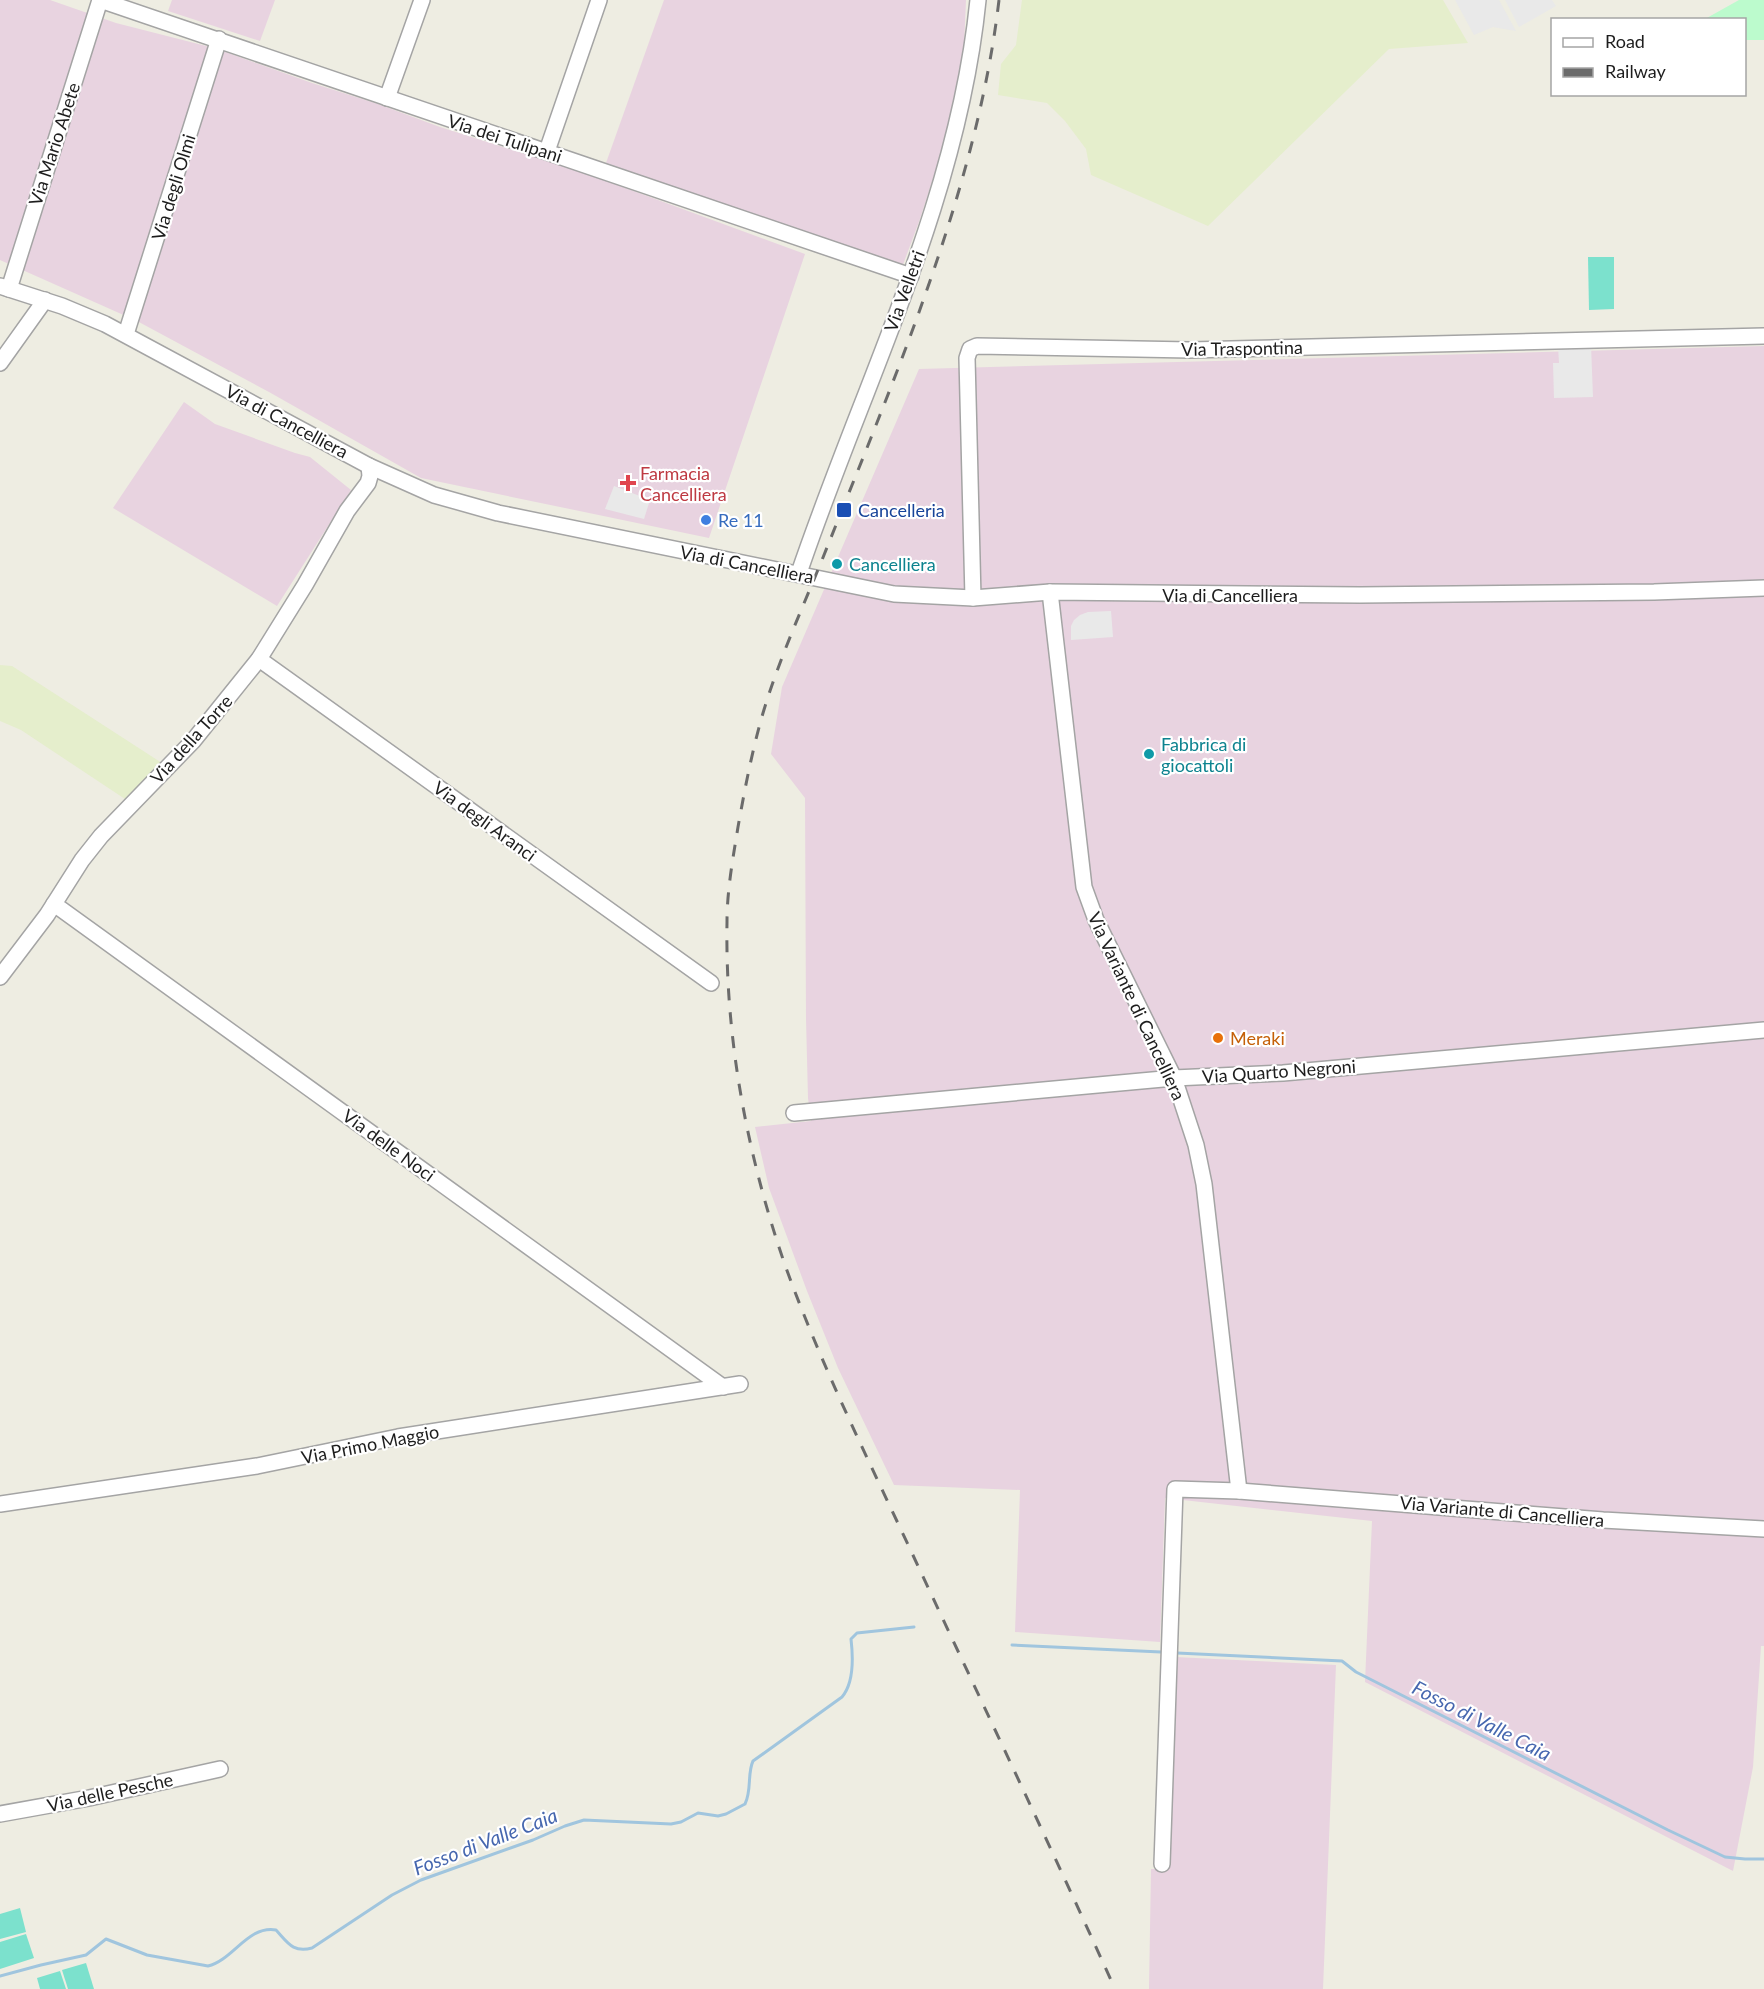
<svg xmlns="http://www.w3.org/2000/svg" width="1764" height="1989" viewBox="0 0 1764 1989" font-family="Lato,sans-serif">
<rect width="100%" height="100%" fill="#eeede2"/>
<g fill="#e8d3e0">
<polygon points="0,0 50,0 116,23 214,48 312,83 378,104 440,127 582,172 805,254 709,538 421,478 269,392 137,321 0,260"/>
<polygon points="172,0 275,0 260,41 168,11"/>
<polygon points="664,0 966,0 964,46 947,135 920,219 901,270 606,163"/>
<polygon points="1764,346 1764,1646 1761,1646 1753,1767 1733,1871 1365,1682 1372,1521 1165,1498 1160,1642 1015,1632 1020,1490 894,1485 838,1368 807,1291 769,1188 755,1127 811,1121 808,1098 806,1019 805,798 771,754 782,687 919,369"/>
<polygon points="184,402 215,424 295,453 310,457 351,490 277,606 113,508"/>
<polygon points="1175,1657 1336,1665 1323,1989 1149,1989 1151,1869 1169,1869"/>
</g>
<g fill="#e5eecc">
<polygon points="1022,0 1443,0 1468,43 1389,49 1208,226 1091,175 1086,149 1065,121 1047,103 998,95 1001,64 1016,45"/>
<polygon points="0,665 12,666 165,765 130,799 125,799 21,730 0,721"/>
</g>
<polygon fill="#bcfbcd" points="1739,0 1764,0 1764,40 1745,40 1744,20 1705,19"/>
<g fill="#7ce1cd">
<polygon points="1588,257 1614,257 1614,309 1589,310"/>
<polygon points="20,1908 26,1932 0,1939 0,1914"/>
<polygon points="26,1934 34,1958 0,1969 0,1942"/>
<polygon points="86,1963 94,1989 68,1989 62,1970"/>
<polygon points="60,1971 66,1989 40,1989 37,1978"/>
</g>
<g fill="#e9e9e9">
<polygon points="1455,0 1499,0 1516,31 1493,27 1474,35"/>
<polygon points="1505,0 1552,0 1556,6 1519,27"/>
<polygon points="1591,345 1593,397 1554,398 1553,363 1559,363 1558,346"/>
<polygon points="614,486 650,500 644,519 605,509"/>
<polygon points="1111,611 1113,637 1071,640 1071,626 1074,620 1080,615 1088,612"/>
</g>
<g fill="none" stroke-linecap="round" stroke-linejoin="round">
<g stroke="#a0c5de" stroke-width="3">
<polyline points="1012,1645 1161,1652"/>
<polyline points="1177,1653 1342,1661 1356,1672 1668,1830 1725,1857 1745,1859 1764,1859"/>
<path d="M0,1976L41,1965L86,1955L106,1939L147,1955L208,1966C233,1960 248,1925 276,1930C288,1943 293,1953 312,1948L392,1895L421,1880L533,1840L565,1826L584,1820L671,1824L681,1822L698,1813L718,1816L726,1814L745,1804C752,1790 747,1774 753,1761L842,1697C854,1683 853,1656 851,1639L857,1633L914,1627"/>
</g>
<g stroke="#a4a4a4" stroke-width="18">
<g id="minor">
<polyline points="100,0 911,276"/>
<polyline points="387,98 422,0"/>
<polyline points="547,151 599,0"/>
<polyline points="0,286 62,306 105,324 369,466 434,495 498,513 894,594 973,598 1050,592 1360,595 1654,592 1764,588"/>
<polyline points="9,289 100,0"/>
<polyline points="126,334 219,39"/>
<polyline points="0,363 45,300"/>
<path d="M799,573C863,384 958,201 978,0"/>
<polyline points="1050,592 1084,887 1096,920 1174,1078 1196,1145 1204,1184 1239,1491"/>
<polyline points="973,598 967,358 970,349 977,346 1190,350 1764,336"/>
<polyline points="259,659 711,983"/>
<polyline points="54,904 723,1387"/>
<polyline points="0,977 47,915 82,860 101,836 193,741 259,659 305,585 347,511 368,483 370,476 369,466"/>
<polyline points="794,1113 1174,1078 1283,1073 1764,1030"/>
<polyline points="0,1504 257,1466 398,1437 740,1384"/>
<polyline points="0,1814 89,1798 220,1769"/>
<polyline points="1162,1864 1175,1489 1239,1491 1603,1520 1764,1529"/>
</g>
</g>
<use href="#minor" stroke="#fff" stroke-width="15"/>
<path stroke="#6b6b6b" stroke-width="3" stroke-dasharray="12 12" stroke-linecap="butt" d="M999,0C977,189 894,379 824,555C803,607 779,659 763,713C752,751 745,788 738,827C733,858 727,890 727,922C725,1038 747,1155 785,1265C822,1368 872,1467 918,1566C984,1707 1051,1847 1115,1989"/>
</g>
<path fill="#e0444e" stroke="#fff" stroke-width="2" d="M625 474h6v6h6v6h-6v6h-6v-6h-6v-6h6z"/>
<rect fill="#1a4fb4" stroke="#fff" stroke-width="2" x="836" y="502" width="16" height="16" rx="3"/>
<circle fill="#3f7fe0" stroke="#fff" stroke-width="2" cx="706" cy="520" r="6"/>
<g fill="#0f9aa8" stroke="#fff" stroke-width="2">
<circle cx="837" cy="564" r="6"/>
<circle cx="1149" cy="754" r="6"/>
</g>
<circle fill="#e8710a" stroke="#fff" stroke-width="2" cx="1218" cy="1038" r="6"/>
<g text-anchor="middle" dominant-baseline="central" stroke-width="4.5" stroke-linejoin="round" paint-order="stroke">
<g font-size="18" fill="#1d1d1d" stroke="#fff">
<text transform="translate(505 138) rotate(18)">Via dei Tulipani</text>
<text transform="translate(54 144) rotate(-72)">Via Mario Abete</text>
<text transform="translate(173 187) rotate(-73)">Via degli Olmi</text>
<text transform="translate(904 291) rotate(-70)">Via Velletri</text>
<text transform="translate(1242 348) rotate(-1)">Via Traspontina</text>
<text transform="translate(287 421) rotate(28)">Via di Cancelliera</text>
<text transform="translate(747 564) rotate(11)">Via di Cancelliera</text>
<text x="1230" y="595">Via di Cancelliera</text>
<text transform="translate(191 739) rotate(-48)">Via della Torre</text>
<text transform="translate(485 821) rotate(36)">Via degli Aranci</text>
<text transform="translate(1137 1006) rotate(65)">Via Variante di Cancelliera</text>
<text transform="translate(1279 1071) rotate(-4)">Via Quarto Negroni</text>
<text transform="translate(389 1145) rotate(36)">Via delle Noci</text>
<text transform="translate(370 1444) rotate(-11)">Via Primo Maggio</text>
<text transform="translate(1502 1511) rotate(5)">Via Variante di Cancelliera</text>
<text transform="translate(110 1792) rotate(-12)">Via delle Pesche</text>
</g>
<g font-size="18" fill="#be3a42" stroke="#fff" text-anchor="start">
<text x="640" y="473">Farmacia<tspan x="640" dy="21">Cancelliera</tspan></text>
</g>
<g font-size="18" fill="#164399" stroke="#fff" text-anchor="start">
<text x="858" y="510">Cancelleria</text>
</g>
<g font-size="18" fill="#366cbe" stroke="#fff" text-anchor="start">
<text x="718" y="520">Re 11</text>
</g>
<g font-size="18" fill="#0d838f" stroke="#fff" text-anchor="start">
<text x="849" y="564">Cancelliera</text>
<text x="1161" y="744">Fabbrica di<tspan x="1161" dy="21">giocattoli</tspan></text>
</g>
<g font-size="18" fill="#c56008" stroke="#fff" text-anchor="start">
<text x="1230" y="1038">Meraki</text>
</g>
<g font-size="20" font-style="italic" fill="#4667af" stroke="#fff">
<text transform="translate(1482 1720) rotate(27)">Fosso di Valle Caia</text>
<text transform="translate(485 1841) rotate(-21)">Fosso di Valle Caia</text>
</g>
</g>
<rect x="1551" y="18" width="195" height="78" fill="#ffffff" stroke="#a5a5a5" stroke-width="1.5"/>
<rect x="1563" y="38" width="30" height="9" fill="#ffffff" stroke="#a5a5a5" stroke-width="1.5"/>
<text x="1605" y="48" font-size="18" fill="#1d1d1d">Road</text>
<rect x="1563" y="68" width="30" height="9" fill="#6b6b6b" stroke="#a5a5a5" stroke-width="1.5"/>
<text x="1605" y="78" font-size="18" fill="#1d1d1d">Railway</text>
</svg>
